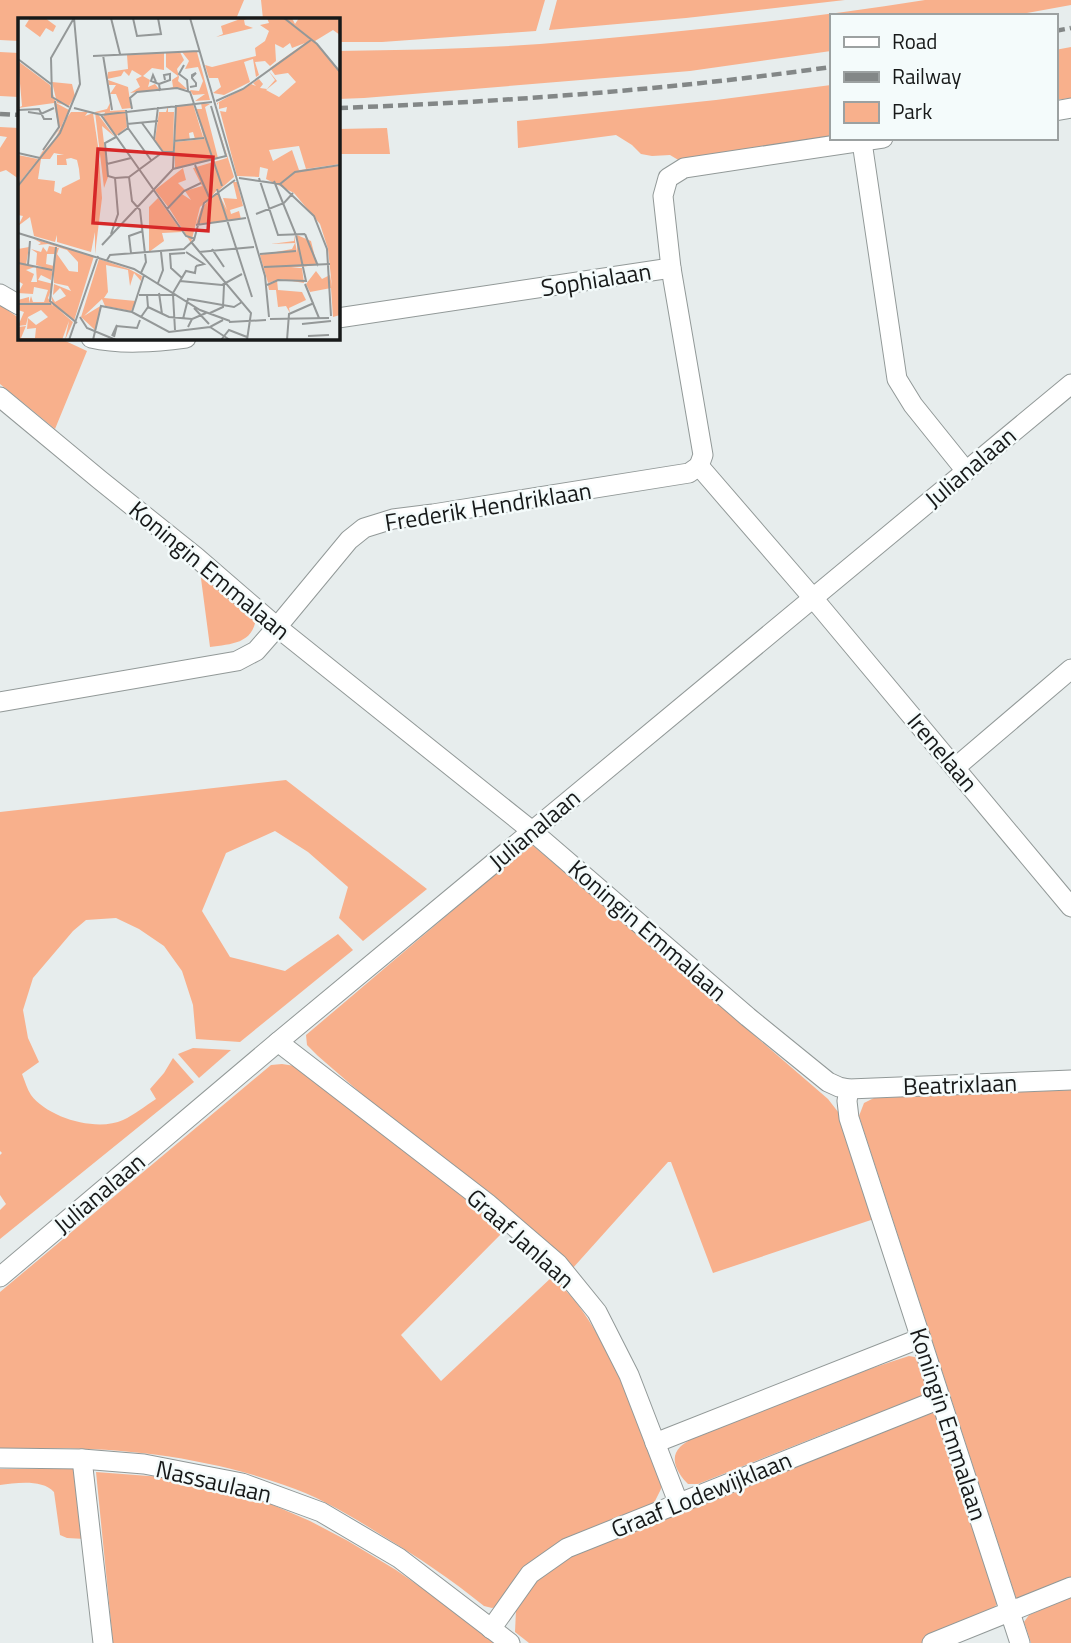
<svg xmlns="http://www.w3.org/2000/svg" width="1071" height="1643" viewBox="0 0 1071 1643" font-family="'Titillium Web',sans-serif">
<rect width="100%" height="100%" fill="#e7eded"/>
<g fill="#f8b08c">
<polygon points="0,0 244,0 236,19 19,19 19,41 0,40"/>
<polygon points="261,0 545,0 536,31 382,42 338,42 338,19 263,19"/>
<polygon points="557,0 845,0 686,18 549,30"/>
<path d="M925,0H1071V5L1010,16H831V51L690,71L364,98L338,99V51C405,50 473,49 540,44C668,34 797,20 925,0Z"/>
<polygon points="1071,47 1071,98 1055,100 1055,50"/>
<polygon points="0,52 19,53 19,97 0,96"/>
<polygon points="831,85 831,137 680,161 670,155 652,156 641,154 632,145 616,135 518,148 517,121 716,100"/>
<polygon points="0,127 19,128 19,179 6,170 0,172 0,148 7,137 0,136"/>
<polygon points="387,128 390,154 338,154 338,129"/>
<polygon points="0,305 19,318 19,338 59,338 87,351 55,429 0,384"/>
<path d="M200,571L256,618C253,644 231,644 210,647Z"/>
<path d="M286,780L427,889L363,941L339,918L348,887L308,852L275,831L226,853L202,911L230,957L285,971L338,934L353,950L240,1042L196,1039L193,1005L182,971L164,946L139,929L116,918L86,920L73,931L33,978L23,1010L28,1038L39,1062L22,1074C25,1081 27,1089 31,1095C48,1118 97,1132 123,1120C134,1115 145,1106 156,1099L150,1089L164,1073L173,1058L194,1082L0,1239V1210L6,1204L0,1195V1155L2,1153L0,1151V812Z"/>
<polygon points="531,844 592,895 828,1099 842,1117 874,1219 713,1273 671,1162 668,1162 572,1269 378,1108 318,1056 307,1045 306,1035"/>
<polygon points="193,1048 231,1050 199,1078 178,1054"/>
<path d="M282,1064L295,1066L437,1176L504,1231L401,1335L441,1381L553,1276C562,1287 573,1297 581,1309C618,1361 637,1422 661,1481V1489L655,1501L644,1509L610,1523L499,1606L492,1608L484,1606C452,1580 418,1557 383,1536C351,1516 320,1497 284,1485C194,1453 95,1444 0,1450V1292L271,1065Z"/>
<polygon points="1071,1090 1071,1582 1017,1601 859,1116 864,1103 874,1098"/>
<path d="M909,1356L920,1358L930,1388L917,1400L844,1426L698,1484H688C679,1475 668,1459 680,1447C690,1437 715,1430 728,1424C788,1400 848,1375 909,1356Z"/>
<polygon points="933,1413 939,1417 999,1601 994,1608 921,1643 529,1643 515,1632 516,1610 533,1580 572,1552 922,1414"/>
<path d="M0,1469H78L85,1539L67,1538L60,1535L54,1492C42,1479 16,1483 0,1485Z"/>
<polygon points="96,1472 162,1477 266,1502 310,1521 348,1541 396,1570 458,1613 496,1643 113,1643"/>
<polygon points="1071,1597 1071,1643 1031,1643 1024,1622 1029,1615"/>
</g>
<g fill="none" stroke-linecap="round" stroke-linejoin="round">
<g stroke="#929998" stroke-width="21">
<g id="minor">
<polyline points="1055,111 1071,108"/>
<polyline points="883,138 684,168 668,178 663,196 671,268 703,455 699,466 813,598 1071,907"/>
<polyline points="862,142 897,379 913,405 966,471"/>
<polyline points="0,294 19,305"/>
<polyline points="338,318 671,268"/>
<path d="M91,338C122,345 155,342 186,338"/>
<polyline points="0,397 100,480 196,557 277,627 532,831 748,1017 828,1082 839,1087 849,1089 1071,1080"/>
<polyline points="0,702 237,661 256,651 277,627 349,540 364,528 393,519 433,514 689,473 699,466"/>
<polyline points="956,767 1071,669"/>
<polyline points="278,1042 487,1203 558,1264 597,1312 629,1375 678,1502"/>
<polyline points="849,1089 847,1101 849,1118 1020,1643"/>
<polyline points="0,1277 278,1042 1071,384"/>
<polyline points="655,1443 921,1338"/>
<polyline points="0,1458 82,1459 144,1464 242,1483 321,1512 399,1558 510,1643"/>
<polyline points="82,1459 103,1643"/>
<polyline points="491,1629 530,1574 567,1548 940,1399"/>
<polyline points="932,1643 1071,1587"/>
</g>
</g>
<use href="#minor" stroke="#fff" stroke-width="19"/>
<g stroke="#838787" stroke-width="4.5" stroke-dasharray="10 5" stroke-linecap="butt">
<polyline points="1055,31 1071,28"/>
<path d="M338,108C503,102 667,90 831,67"/>
<polyline points="0,114 19,115"/>
</g>
</g>
<g text-anchor="middle" dominant-baseline="central" stroke-width="5" stroke-linejoin="round" paint-order="stroke">
<g font-size="24" fill="#171919" stroke="#f4fbfb">
<text transform="translate(596 279) rotate(-9)">Sophialaan</text>
<text transform="translate(970 467) rotate(-40)">Julianalaan</text>
<text transform="translate(488 506) rotate(-9)">Frederik Hendriklaan</text>
<text transform="translate(210 570) rotate(40)">Koningin Emmalaan</text>
<text transform="translate(943 752) rotate(50)">Irenelaan</text>
<text transform="translate(534 829) rotate(-40)">Julianalaan</text>
<text transform="translate(648 930) rotate(41)">Koningin Emmalaan</text>
<text transform="translate(960 1084) rotate(-2)">Beatrixlaan</text>
<text transform="translate(99 1193) rotate(-40)">Julianalaan</text>
<text transform="translate(521 1238) rotate(42)">Graaf Janlaan</text>
<text transform="translate(949 1424) rotate(72)">Koningin Emmalaan</text>
<text transform="translate(214 1481) rotate(13)">Nassaulaan</text>
<text transform="translate(701 1494) rotate(-22)">Graaf Lodewijklaan</text>
</g>
</g>
<g transform="translate(18 18)">
<rect width="322" height="322" fill="#e7eded"/>
<path d="M12,0H27L38,8L35,14L28,10L22,19L7,8ZM225,0H232L226,2L227,7L235,10L198,19L205,16L203,8ZM249,0H274L277,6L281,0H322V17L315,12L297,23L322,54V146L288,151L281,128L251,132L255,143L274,132L281,152L322,148V297L315,299L313,270L292,274L288,266L298,253L304,261L312,257L314,269L310,231L302,206L276,175L248,161L250,151L242,149L241,159L219,158L202,93L208,94L209,89L201,91V84L199,87V85L233,66L238,68L235,65L241,61L245,66L242,70L249,71L257,62L250,52L259,63L248,72L261,79L278,64L270,55L257,57L252,50L287,25L274,30L272,25L265,30L257,26L258,43L252,48L247,43L237,44L241,57L238,59L235,41L226,44L232,64L206,77L195,75L203,69L200,60H191L187,47L194,49L238,38L237,30L247,23L251,13L242,7L251,5ZM162,34L166,42L159,51L161,59L160,63L169,71H148L155,69L154,62L160,58L148,49V35ZM164,34H179L192,82L177,83L187,76L175,77L172,72L181,73L185,63L180,49L167,51L171,43ZM146,35V52L134,50L125,58L132,62L130,69L137,66L141,71L112,75L122,69L118,61L124,58L114,52L111,58L106,53L103,58L89,61L90,54L110,51L109,37ZM0,43L32,67L38,85L51,92L37,121L21,138L41,112L36,85L0,90L4,88ZM90,62L110,69L113,90L104,91L98,76H92L98,67H91ZM34,64L54,66L57,78L51,88L39,85ZM92,85V93L107,92L109,109L98,118L85,100L87,94L79,95L97,119L84,108L90,159L86,170L77,94L89,91ZM183,85L192,86L187,89L200,140L157,151V124L186,121L178,91H184ZM175,86L185,119L177,121L175,114L171,115L172,122H157L158,88ZM150,88V94H156L155,133H145L137,122L141,94H148ZM194,90L216,159L182,189L173,225L151,190L164,176L173,182L167,173L184,168L175,150L209,140ZM53,94H70L67,98L75,95L80,128L84,180L77,236V214L73,234L39,224V217L37,224L16,218L12,199L0,208L5,198L0,197V169ZM36,135L46,137H39V147H49L48,141L53,140L59,142L61,151L62,161L44,170L43,176L36,173L37,163L20,161L23,141H32ZM0,137L20,141L0,167L2,162ZM165,150L168,162L160,165L167,172L150,189L137,172ZM215,164H219L225,188L212,192L213,196L221,193L223,201L178,206L183,191L199,172L209,192L205,180L219,181ZM140,180L164,214L144,215L146,223L131,234V189ZM276,217L279,235V217L293,223L299,247L273,250H284L286,265L262,261L250,265L242,237L274,231L277,225L253,226L276,223ZM16,221L76,238L56,303L41,292L55,304L47,322L51,303L44,322H0V309L8,308L3,320H17L18,310L9,311L10,300L18,307L30,299L23,292L10,299L8,307L0,308L6,294L0,292V282L11,279V285L13,278L15,284H26L30,272L16,269L15,276L0,275L5,266L0,263V231L11,229L8,247L17,249L8,252L16,256L13,264H19L18,249H24L18,247L19,235L13,231L23,234L25,229L29,234L31,228L37,229V236H29L28,246L36,248L38,230H41L39,236L51,253L60,254V244L49,232L30,226L20,227L23,225ZM35,251L36,265L50,268L53,273L36,266L35,277L42,270L48,278L37,284L33,277L35,288L30,280L35,266L20,262L23,257L33,262ZM81,241L111,251L124,258L123,263L116,255L112,268L110,252L88,247L90,274L86,280L118,283L113,293L87,288L84,281L66,298L84,287L77,312L63,299ZM259,262L260,272L284,274L288,282L271,290L272,295L268,288L260,289L258,272H251L250,267Z" fill="#f8b08c" fill-rule="evenodd"/>
<path fill="none" stroke="#949898" stroke-width="2" d="M93,0L102,36M115,0L119,18L143,16L140,0M172,0L247,258L251,299M266,0L299,26L322,54M85,37L94,92M75,38L181,33M0,41L33,66M166,47L161,56L169,62L170,73M138,64L135,57L133,63L141,66L142,73M141,66L152,62V56L146,57L147,62M172,69L178,68V65L174,60V57L178,55L174,59M198,83L225,71L293,22M51,89L34,79L33,40L56,0M56,90L83,97L168,218L177,221M114,91L112,80L119,74L159,70L172,74L204,168M0,92L21,91L26,101H34M10,94L23,96L36,90M83,97L194,84M124,105L145,134M109,106L140,103M110,110L133,142M100,117L110,110L108,92M136,122L140,89M156,123L186,120M25,132L41,109L37,83M0,135L22,140M89,146L113,140M177,147L191,179M155,151L158,87M111,159L114,183L122,192L128,244L123,255M97,160L111,159L145,134H156M97,160L90,158L87,125L98,119M221,160L262,166L296,198L309,231L313,298M241,160L260,217L287,216M262,166L277,154L322,147M0,168L42,115L62,66L56,0M199,171L234,279M149,191L166,173L183,165M238,196L266,185L275,175M178,207L228,200M0,215L116,251L182,292L212,303M93,216L100,196L97,160M287,216L300,248M174,225L233,295L229,322M84,227L155,151L208,138L193,88M38,229L32,283L59,305M194,231L206,249M168,234L186,246L178,248M181,234L236,229M113,235L111,218L125,213M242,236L278,233M89,242L92,237L166,231L176,222L186,185L217,162M0,245L34,252M10,247L12,223M246,249L312,246M164,260L153,250L152,236L167,235M162,263L204,267L224,256M140,265L145,252L143,234M287,266L301,300M249,267L260,262L288,263L278,217L256,163M141,275L144,296M155,275L168,253L177,255L178,248M121,277H155L157,312M0,286H33M130,289L151,299L174,301M176,290L191,306M114,294L126,257M192,295L205,289L206,267M62,299L69,310L98,322M123,299L130,289L129,277M165,301L170,281L216,289L224,284M252,301L311,300M211,304L248,302M284,306L313,303M98,308L119,310L122,302M170,309L174,301L188,295M192,309L212,322M94,318L99,307L96,319M290,318L311,317M51,322L80,238M75,322L83,288L114,294L151,314L192,309L205,302M203,322L211,312L229,319M269,322L271,296L296,285"/>
<path fill="#d62828" fill-opacity="0.15" stroke="#d62828" stroke-width="3.5" d="M80,131L195,139L190,213L75,205Z"/>
<rect width="322" height="322" fill="none" stroke="#171919" stroke-width="3.5"/>
</g>
<rect x="830" y="14" width="228" height="126" fill="#f4fbfb" stroke="#9ca1a1" stroke-width="2"/>
<rect x="844" y="37" width="35" height="10" fill="#ffffff" stroke="#9ca1a1" stroke-width="2"/>
<text x="892" y="49" font-size="21" fill="#171919">Road</text>
<rect x="844" y="72" width="35" height="10" fill="#838787" stroke="#9ca1a1" stroke-width="2"/>
<text x="892" y="84" font-size="21" fill="#171919">Railway</text>
<rect x="844" y="102" width="35" height="21" fill="#f8b08c" stroke="#9ca1a1" stroke-width="2"/>
<text x="892" y="119" font-size="21" fill="#171919">Park</text>
</svg>
